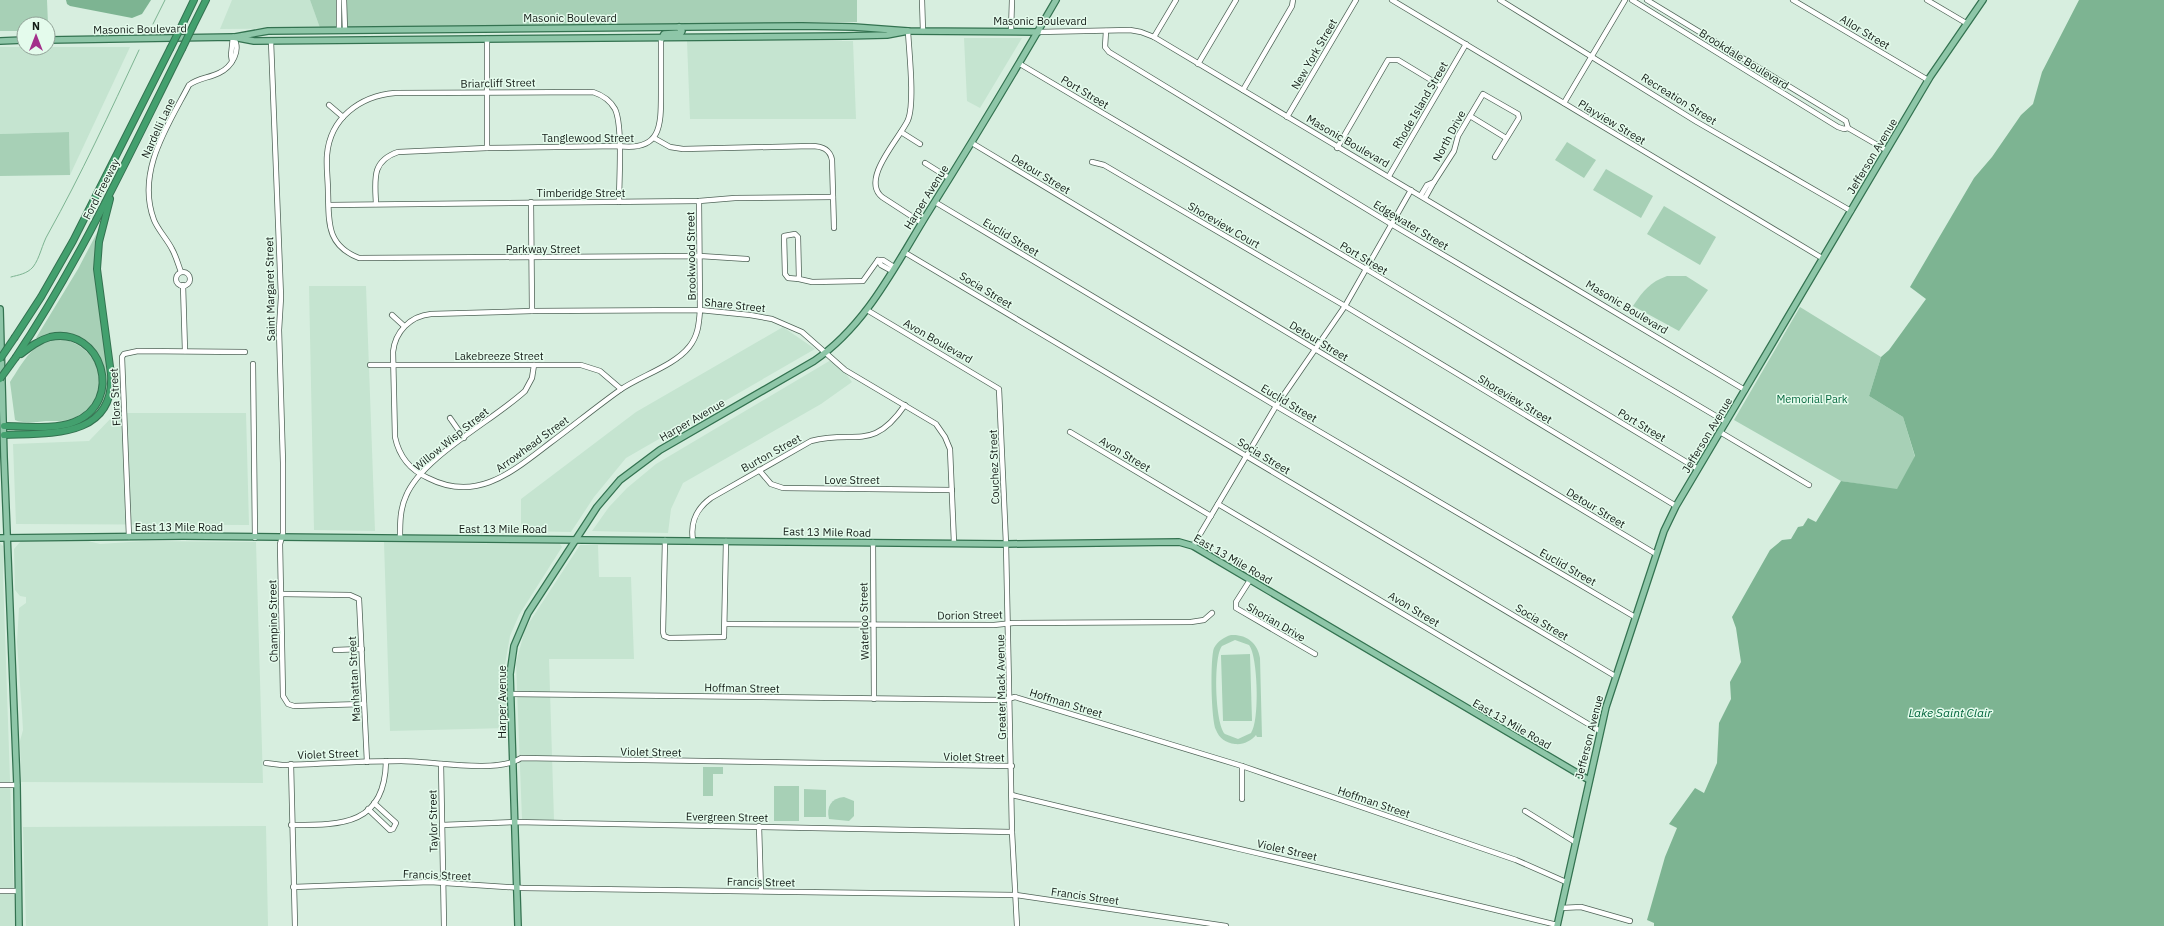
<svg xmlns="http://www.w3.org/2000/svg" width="2164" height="926" viewBox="0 0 2164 926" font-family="'IBM Plex Sans',sans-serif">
<rect width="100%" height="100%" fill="#d7eedf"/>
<g fill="#c5e4d0">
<polygon points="232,0 310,0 320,28 220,29"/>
<polygon points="964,38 1022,38 980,108 967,101"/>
<polygon points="687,41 853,41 856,119 690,119"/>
<polygon points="0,47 130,47 70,175 69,132 0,134"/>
<polygon points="309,286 366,286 375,531 314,530"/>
<polygon points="783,327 815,349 626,458 594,497 571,532 521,531 521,499 636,412"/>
<polygon points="831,360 843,370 852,382 821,404 683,483 671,509 668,533 592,531 609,507 627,488 656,464"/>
<polygon points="116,413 246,413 249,525 16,524 13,444 89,441"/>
<polygon points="21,541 88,541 100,544 145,541 256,542 263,783 21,782 20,741 23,730 22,713 17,642 19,608 26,603 26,597 20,596 15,590 14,549"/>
<polygon points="384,542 560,544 562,547 519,615 510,636 504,670 507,728 390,731"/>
<polygon points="0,543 3,546 4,557 3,575 15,926 0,926"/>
<polygon points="580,545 598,545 599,577 631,577 634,659 549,659 554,820 522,819 516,663 525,629"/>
<polygon points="266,826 268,926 26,926 23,827"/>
</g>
<g fill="#a7d0b6" fill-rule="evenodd">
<polygon points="0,0 47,0 48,24 24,24 24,31 0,31"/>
<polygon points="310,0 857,0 857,22 320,28"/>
<polygon points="69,132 70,175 0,176 0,134"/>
<polygon points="1567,142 1596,160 1584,178 1555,160"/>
<polygon points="1606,169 1653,196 1641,218 1593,190"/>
<polygon points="1664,206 1716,237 1700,265 1647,234"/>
<path d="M99,229C103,239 94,272 96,288C108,377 138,435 15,432L14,429L79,422C86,413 97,404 103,393C115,371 88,352 76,338H36L78,269Z"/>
<path d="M1667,276H1686L1708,290L1679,331L1633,306C1643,291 1650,282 1667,276Z"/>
<polygon points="1800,307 1881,357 1869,396 1903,417 1915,457 1897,490 1841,481 1734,420"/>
<path d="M61,339C104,346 115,402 73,418C65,422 55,421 46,421C36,422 24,424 15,420L10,382C24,361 33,340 61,339Z"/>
<path d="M1231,635C1246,634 1258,643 1260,658L1262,737H1257L1256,735C1251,741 1243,745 1235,744C1226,743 1219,738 1216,730C1211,721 1210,657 1214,648C1218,641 1224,637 1231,635ZM1235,640L1249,645C1258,656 1260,722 1251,733L1238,739L1225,734C1215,724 1213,657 1222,646Z"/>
<polygon points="1250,654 1252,721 1223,721 1221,655"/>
<polygon points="703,767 723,767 723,774 713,774 713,796 703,796"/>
<rect x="774" y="786" width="25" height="35"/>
<polygon points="804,789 826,790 826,817 804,817"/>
<path d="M844,797L854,801V816L849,821L829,819C826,807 831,798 844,797Z"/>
</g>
<g fill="#7db492">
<polygon points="66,0 151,0 142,14 132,18 70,6 67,4"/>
<polygon points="2079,0 2164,0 2164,926 1654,926 1654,923 1647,920 1665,857 1677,828 1669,824 1695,788 1704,793 1717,763 1719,723 1731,699 1730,682 1741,662 1736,628 1732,617 1770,550 1782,540 1791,539 1798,527 1803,526 1808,518 1816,522 1841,481 1897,489 1915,456 1903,417 1869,396 1881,357 1889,350 1926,299 1910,287 1974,178 1992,157 2021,115 2033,104 2042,72"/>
</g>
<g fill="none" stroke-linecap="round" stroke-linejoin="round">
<g stroke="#7db492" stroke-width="1">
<polyline points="153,24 165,0"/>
<path d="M11,277C18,275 27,274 33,267C40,258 42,244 48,234C81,175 110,112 139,50"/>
</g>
<g stroke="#506458" stroke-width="6">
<g id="minor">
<polyline points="344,0 345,30"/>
<polyline points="922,0 923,31"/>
<polyline points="1392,0 1822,258"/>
<polyline points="1500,0 1697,122 1851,211"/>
<polyline points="1632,0 1838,127 1844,129 1848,128 1886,150"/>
<polyline points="1647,0 1846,121 1848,128"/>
<polyline points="1793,0 1928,80"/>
<polyline points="1927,0 1966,23"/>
<polyline points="339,30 339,0"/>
<path d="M908,31C909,52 915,102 908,120C900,138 860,179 882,197L922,223"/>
<polyline points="1011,31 1012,0"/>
<polyline points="1106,31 1105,47 1109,52 1391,224 1726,422"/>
<polyline points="1038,32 1130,30 1141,32 1154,37 1745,390"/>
<polyline points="1154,37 1176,0"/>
<polyline points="487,39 487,148"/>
<polyline points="271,41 281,297 279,330 283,463 283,533 280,544 283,696 288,704 294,706 364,704"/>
<polyline points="232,61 231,55 233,37"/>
<polyline points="1020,64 1371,272 1698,469"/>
<polyline points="1198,64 1236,0"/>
<polyline points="1243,90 1292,6 1293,0"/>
<polyline points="1564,103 1625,0"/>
<polyline points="329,105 343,117"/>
<polyline points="1470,116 1506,138"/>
<polyline points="1287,117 1356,0"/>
<polyline points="901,132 920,144"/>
<path d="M654,138L670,147L683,149L811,146C822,146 830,149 832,160L834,228"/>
<polyline points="972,143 1656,554"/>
<polyline points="1337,148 1388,60 1398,60 1441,86"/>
<polyline points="1092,162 1104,165 1345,306 1676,506"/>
<polyline points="925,163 949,178"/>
<polyline points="1389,176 1466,44"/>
<polyline points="1434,182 1454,151 1458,136 1483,94 1518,114 1519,118 1495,157"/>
<polyline points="1421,195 1427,185 1434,182 1425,198"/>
<path d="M699,201L700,310C699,324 698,336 689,347C674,366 640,376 620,390C596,407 573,426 550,443C512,472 477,503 428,478C410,470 399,456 395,437L393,352C395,332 410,316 431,314L532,311L700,310L750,315L772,319L802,332L845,370L936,424L945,437L950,449L954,543"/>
<polyline points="531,202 532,311"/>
<path d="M619,202C619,180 623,126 615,109C610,100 602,95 593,92L395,93C360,96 330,118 327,155C326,167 328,180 328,192C329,222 326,245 359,258L700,256L747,259"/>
<polyline points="935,202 1276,406 1635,617"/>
<path d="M376,204C375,180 371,161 398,152L487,148L618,146C662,152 661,125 661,91C661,73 661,55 661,38"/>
<polyline points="329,205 699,201 735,198 833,197"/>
<polyline points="904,252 1615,676"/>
<polyline points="892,271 881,265 878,260 883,260 894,267"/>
<path d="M181,272C178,264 176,256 172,249C167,239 158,230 154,220C136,172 167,127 189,85C198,78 209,78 219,73C232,67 242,50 233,37"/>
<circle cx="183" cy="279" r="7"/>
<polyline points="799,279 798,237 795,234 784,236 785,274 788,278 799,279 812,282 863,281 878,260"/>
<polyline points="183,285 185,351"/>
<polyline points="867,310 999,389 1006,544 1012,832 1017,926"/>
<polyline points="392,315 404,326"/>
<polyline points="253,364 255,538"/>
<polyline points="370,365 581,365 600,371 621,389"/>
<polyline points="450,418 464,438"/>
<polyline points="1070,432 1211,516"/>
<polyline points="1720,432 1809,485"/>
<polyline points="759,470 771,484 783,488 952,490"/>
<polyline points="1218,504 1600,731"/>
<polyline points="129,537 122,357 124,354 138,351 245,352"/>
<path d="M400,538C400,523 400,509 406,496C422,457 494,420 525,391L532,378L534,365"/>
<polyline points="665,540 663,632 664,636 669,638 724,637 726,541"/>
<path d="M693,540C690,522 696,509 711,498L811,441C855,429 872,453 905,405"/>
<polyline points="873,542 874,699"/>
<polyline points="1193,546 1276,406 1345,306 1411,190"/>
<polyline points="1250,580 1236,602 1236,608 1315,654"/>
<polyline points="282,594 350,595 359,599 367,762"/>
<polyline points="726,624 994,625 1013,623 1191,622 1204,620 1212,613"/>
<polyline points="335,650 362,649"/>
<polyline points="510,694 1004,700 1015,697 1242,766 1516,860 1566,882"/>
<path d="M266,763L282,765C321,764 361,761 401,761C430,761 498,774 521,758L1012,766"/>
<polyline points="291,764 295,926"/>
<polyline points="441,764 444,926"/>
<polyline points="1242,766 1242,799"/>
<polyline points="0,785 17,785"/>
<path d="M1012,795C1194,839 1376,880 1557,925"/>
<polyline points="368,809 390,830 393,829 396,823 374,803"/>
<polyline points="1525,811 1575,842"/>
<path d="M291,825C341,825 385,826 386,761"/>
<polyline points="442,825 515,822 1012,832"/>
<polyline points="759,826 761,891"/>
<polyline points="293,887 430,882 523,888 1016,895 1226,926"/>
<polyline points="0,891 18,891"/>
<polyline points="1561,908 1581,907 1630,921"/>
</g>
</g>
<g stroke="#337250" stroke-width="8">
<g id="major">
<polyline points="235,37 268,31 802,26 854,27 908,31 1038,32"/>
<polyline points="662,38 664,34 681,33 682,31 679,27"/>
<polyline points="48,40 233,37 254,41 845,36 887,35 908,31"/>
<polyline points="0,41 24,40"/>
<polyline points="0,309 4,457 17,785 19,926"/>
<polyline points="0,538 183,536 1006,544 1179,542 1193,546 1589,780"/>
<path d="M518,926L510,674L514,646L528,613L597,507L620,480L660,450L814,361C867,325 896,264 929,211C973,141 1015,71 1056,0"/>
<polyline points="1557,926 1606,707 1664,531 1676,506 1930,77 1983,0"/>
</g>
</g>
<g stroke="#337250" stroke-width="8">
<g id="highway">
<polyline points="193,26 206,0"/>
<polyline points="181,27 194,0"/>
<polyline points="15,337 41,297 73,241 170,49"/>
<path d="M16,357C81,259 130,153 182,49"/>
<path d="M4,426C26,426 54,430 74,422C125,402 102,326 50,337C39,340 30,347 21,354"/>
<path d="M4,435C48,433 115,439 111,374L97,269L99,242L110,199"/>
</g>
</g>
<use href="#minor" stroke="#fff" stroke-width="4.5"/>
<use href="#major" stroke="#8ec6a8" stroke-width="5.5"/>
<use href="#highway" stroke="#43a06e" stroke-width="6"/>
<g stroke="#337250" stroke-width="8" stroke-linecap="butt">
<g id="highway-bridge">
<polyline points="170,49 181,27"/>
<polyline points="182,49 193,26"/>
<polyline points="0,359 15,337"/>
<polyline points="0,379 16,357"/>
</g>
</g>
<use href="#highway-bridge" stroke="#43a06e" stroke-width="6"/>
</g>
<g text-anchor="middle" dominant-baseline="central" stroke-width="3" stroke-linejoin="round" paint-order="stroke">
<g font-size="11" fill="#141c17" stroke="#e4fbec">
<text x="570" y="18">Masonic Boulevard</text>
<text x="1040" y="21">Masonic Boulevard</text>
<text transform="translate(140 29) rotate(-1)">Masonic Boulevard</text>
<text transform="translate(1865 32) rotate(31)">Allor Street</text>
<text transform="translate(1314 54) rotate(-60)">New York Street</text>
<text transform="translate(1744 59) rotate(32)">Brookdale Boulevard</text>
<text transform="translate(498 83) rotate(-1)">Briarcliff Street</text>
<text transform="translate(1085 92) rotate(31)">Port Street</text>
<text transform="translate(1679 99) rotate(32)">Recreation Street</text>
<text transform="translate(1420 105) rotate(-60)">Rhode Island Street</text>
<text transform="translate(1612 122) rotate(31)">Playview Street</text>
<text transform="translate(158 128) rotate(-65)">Nardelli Lane</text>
<text transform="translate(1449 136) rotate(-62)">North Drive</text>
<text x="588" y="138">Tanglewood Street</text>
<text transform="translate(1348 141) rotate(30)">Masonic Boulevard</text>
<text transform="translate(1872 156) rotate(-59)">Jefferson Avenue</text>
<text transform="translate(1041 174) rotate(31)">Detour Street</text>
<text transform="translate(101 189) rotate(-63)">Ford Freeway</text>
<text x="581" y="193">Timberidge Street</text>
<text transform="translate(926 197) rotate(-58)">Harper Avenue</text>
<text transform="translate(1224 225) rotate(30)">Shoreview Court</text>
<text transform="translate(1411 225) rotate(31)">Edgewater Street</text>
<text transform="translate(1011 237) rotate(31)">Euclid Street</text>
<text x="543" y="249">Parkway Street</text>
<text transform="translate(691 256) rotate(-91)">Brookwood Street</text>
<text transform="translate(1364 258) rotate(31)">Port Street</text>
<text transform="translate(270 289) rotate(-91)">Saint Margaret Street</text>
<text transform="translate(986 290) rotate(31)">Socia Street</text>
<text transform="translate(735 305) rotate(6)">Share Street</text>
<text transform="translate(1627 307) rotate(31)">Masonic Boulevard</text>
<text transform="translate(938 341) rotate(30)">Avon Boulevard</text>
<text transform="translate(1319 341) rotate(31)">Detour Street</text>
<text x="499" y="356">Lakebreeze Street</text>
<text transform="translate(115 397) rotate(-93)">Flora Street</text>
<text transform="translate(1515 399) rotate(31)">Shoreview Street</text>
<text transform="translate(1289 403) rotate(31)">Euclid Street</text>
<text transform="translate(692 420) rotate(-30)">Harper Avenue</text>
<text transform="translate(1642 425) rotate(31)">Port Street</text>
<text transform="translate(1707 435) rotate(-59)">Jefferson Avenue</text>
<text transform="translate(451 439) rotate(-39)">Willow Wisp Street</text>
<text transform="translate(532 444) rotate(-36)">Arrowhead Street</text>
<text transform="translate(771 453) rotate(-29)">Burton Street</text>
<text transform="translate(1125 454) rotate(31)">Avon Street</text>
<text transform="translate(1264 456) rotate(31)">Socia Street</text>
<text transform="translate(994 467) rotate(-92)">Couchez Street</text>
<text x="852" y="480">Love Street</text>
<text transform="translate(1596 508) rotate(31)">Detour Street</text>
<text x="179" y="527">East 13 Mile Road</text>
<text x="503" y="529">East 13 Mile Road</text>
<text transform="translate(827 532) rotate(1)">East 13 Mile Road</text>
<text transform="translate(1233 559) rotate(30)">East 13 Mile Road</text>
<text transform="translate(1568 567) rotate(30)">Euclid Street</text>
<text transform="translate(1414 609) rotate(31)">Avon Street</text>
<text transform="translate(970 615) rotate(-1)">Dorion Street</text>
<text transform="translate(273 621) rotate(-91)">Champine Street</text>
<text transform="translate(864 621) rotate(-91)">Waterloo Street</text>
<text transform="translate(1276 622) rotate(30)">Shorian Drive</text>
<text transform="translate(1542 622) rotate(31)">Socia Street</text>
<text transform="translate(354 679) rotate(-93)">Manhattan Street</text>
<text transform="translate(1001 687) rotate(-91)">Greater Mack Avenue</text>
<text transform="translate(742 688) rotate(1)">Hoffman Street</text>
<text transform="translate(502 702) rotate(-90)">Harper Avenue</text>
<text transform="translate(1066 703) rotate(17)">Hoffman Street</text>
<text transform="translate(1512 724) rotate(30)">East 13 Mile Road</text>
<text transform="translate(1589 737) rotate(-76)">Jefferson Avenue</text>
<text transform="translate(651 752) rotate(1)">Violet Street</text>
<text transform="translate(328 754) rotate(-2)">Violet Street</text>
<text transform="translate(974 757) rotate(1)">Violet Street</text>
<text transform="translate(1374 802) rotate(19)">Hoffman Street</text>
<text transform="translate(727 817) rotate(1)">Evergreen Street</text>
<text transform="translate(433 821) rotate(-91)">Taylor Street</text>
<text transform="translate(1287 850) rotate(13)">Violet Street</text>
<text transform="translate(437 875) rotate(2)">Francis Street</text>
<text transform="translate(761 882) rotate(1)">Francis Street</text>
<text transform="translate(1085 896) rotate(8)">Francis Street</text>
</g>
<g font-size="11" fill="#06673e" stroke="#e4fbec">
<text x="1812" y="399">Memorial Park</text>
</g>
<g font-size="12" font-style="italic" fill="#00643b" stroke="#e4fbec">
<text x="1950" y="712">Lake Saint Clair</text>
</g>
</g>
<g transform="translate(36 36)"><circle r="19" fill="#e4fbec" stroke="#91a297"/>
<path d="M0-3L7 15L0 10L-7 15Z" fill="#a3308b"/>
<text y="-6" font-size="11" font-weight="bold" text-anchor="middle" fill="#141c17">N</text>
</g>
</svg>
